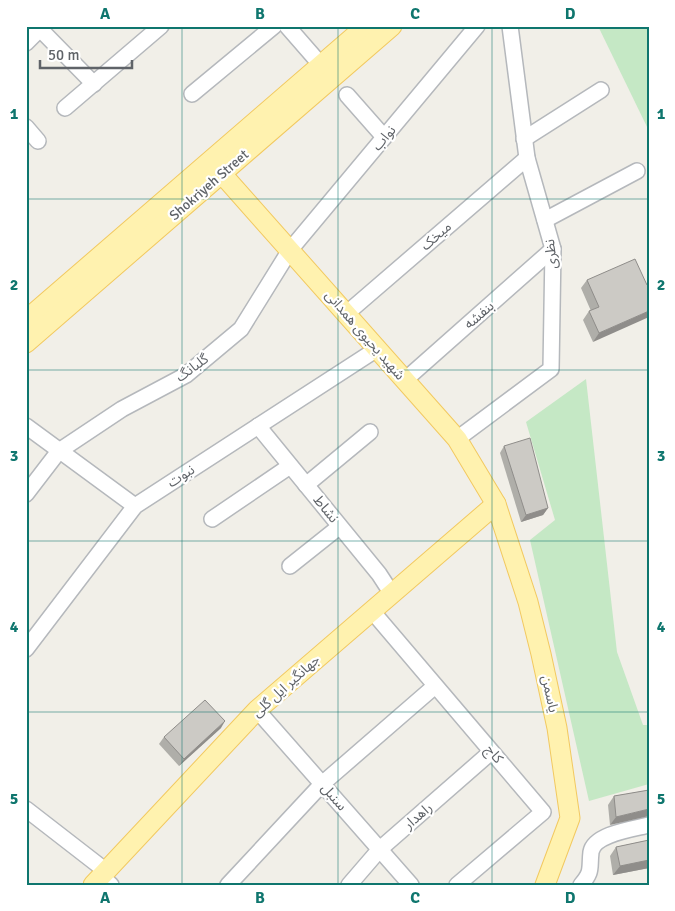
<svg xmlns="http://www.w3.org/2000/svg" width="675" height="911" viewBox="0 0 675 911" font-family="Signika,'Noto Sans Arabic',sans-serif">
<rect width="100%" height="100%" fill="#f1efe8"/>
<g fill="#c5e8c5">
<polygon points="598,26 649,26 649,131"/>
<polygon points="586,379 617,652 643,725 649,725 649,784 589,801 530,540 555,520 526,422"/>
</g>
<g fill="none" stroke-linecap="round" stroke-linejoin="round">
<g stroke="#b5b8bc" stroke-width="18">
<g id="minor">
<polyline points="287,26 321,65"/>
<polyline points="40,29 94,84"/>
<polyline points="26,43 43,26"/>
<polyline points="192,94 274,26"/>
<polyline points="347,95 384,137"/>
<polyline points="65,108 161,26"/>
<polyline points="26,127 38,141"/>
<polyline points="524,139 601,90"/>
<polyline points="545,220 637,171"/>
<polyline points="346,314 527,158"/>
<polyline points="405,380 553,249"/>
<polyline points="26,426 135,506"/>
<polyline points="258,426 379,574 392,594"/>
<polyline points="457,439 551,369 553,249 527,158 510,26"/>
<polyline points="306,485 370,432"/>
<polyline points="26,494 59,451 122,409 186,375 241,329 290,250 477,26"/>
<polyline points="212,519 290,466"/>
<polyline points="290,566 339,527"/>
<polyline points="372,611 543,812 457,885"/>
<polyline points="26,649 135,506 377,349"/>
<polyline points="257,710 411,885"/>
<polyline points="26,809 106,871"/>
<polyline points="101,876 111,885"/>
<polyline points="228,885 322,784 435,686"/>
<polyline points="349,885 380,849 491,752"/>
<path d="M581,885C593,871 589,869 591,852C594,834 633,829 649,825"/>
</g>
</g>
<g stroke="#f2c960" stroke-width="21">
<g id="major">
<polyline points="222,174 457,439 496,504 528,602 541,654 557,728 570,818 545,885"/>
<polyline points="26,320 366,26"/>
<polyline points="26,343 392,26"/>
<polyline points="93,885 257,710 496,504"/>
</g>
</g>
<use href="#minor" stroke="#fff" stroke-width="15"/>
<use href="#major" stroke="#fff2af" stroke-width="19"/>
</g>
<g fill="#afaea9">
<polygon points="587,280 647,285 593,342 583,320 589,311 591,311 581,288"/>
<polygon points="504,446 548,508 543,515 521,522 500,453"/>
<polygon points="221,728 179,766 159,744 164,737"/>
<polygon points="649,790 610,825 608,805 614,796"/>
<polygon points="649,840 649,868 613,875 610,856 616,847"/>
</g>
<g fill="#8f8d8a">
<polygon points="649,311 649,317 593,342 599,333"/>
<polygon points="548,508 543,515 521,522 526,515"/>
<polygon points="225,721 221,728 179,766 184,759"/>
<polygon points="649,809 649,816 610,825 616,817"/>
<polygon points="649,860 649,868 613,875 620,866"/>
</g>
<g fill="#cccac5" stroke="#8f8d8a">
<polygon points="635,259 647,285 649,284 649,311 599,333 589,311 599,307 587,280"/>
<polygon points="530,438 548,508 526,515 504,446"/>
<polygon points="205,700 225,721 184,759 164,737"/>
<polygon points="649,790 649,809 616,817 614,796"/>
<polygon points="649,840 649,860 620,866 616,847"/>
</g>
<path fill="none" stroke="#0f766e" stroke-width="1" stroke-opacity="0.55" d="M182,26V885M338,26V885M492,26V885M26,199H649M26,370H649M26,541H649M26,712H649"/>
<g text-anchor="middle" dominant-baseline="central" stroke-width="4.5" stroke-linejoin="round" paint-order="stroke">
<g font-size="14" fill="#5f6368" stroke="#fff">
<text transform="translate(384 138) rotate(-50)">نواب</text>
<text transform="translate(209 185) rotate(-41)">Shokriyeh Street</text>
<text transform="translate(436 236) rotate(-41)">میخک</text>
<text transform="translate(551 254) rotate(-96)">نظری</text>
<text transform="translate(479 315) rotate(-41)">بنفشه</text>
<text transform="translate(365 335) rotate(49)">شهید یحیوی همدانی</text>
<text transform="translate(192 368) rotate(-36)">گلبانگ</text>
<text transform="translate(181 476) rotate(-33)">نبوت</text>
<text transform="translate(326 509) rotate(51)">نشاط</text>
<text transform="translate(286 686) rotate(-42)">جهانگیر ایل گلی</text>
<text transform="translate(550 694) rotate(78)">یاسمن</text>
<text transform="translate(494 754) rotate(50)">کاج</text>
<text transform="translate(334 797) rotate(49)">سنبل</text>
<text transform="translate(418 816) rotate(-41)">راهدار</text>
</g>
</g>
<rect width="675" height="911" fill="none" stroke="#ffffff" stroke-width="55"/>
<path d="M40 60v8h92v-8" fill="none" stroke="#5f6368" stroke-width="2.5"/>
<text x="48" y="60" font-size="15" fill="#5f6368" stroke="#ffffff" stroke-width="4" paint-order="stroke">50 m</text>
<rect x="28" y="28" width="620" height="856" fill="none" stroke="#0f766e" stroke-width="2"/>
<g font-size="16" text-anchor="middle" font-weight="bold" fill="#0f766e">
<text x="105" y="19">A</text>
<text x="260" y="19">B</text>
<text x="415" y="19">C</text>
<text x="570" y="19">D</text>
<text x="14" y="119">1</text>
<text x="661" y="119">1</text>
<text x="14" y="290">2</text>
<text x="661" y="290">2</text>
<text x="14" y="461">3</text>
<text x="661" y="461">3</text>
<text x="14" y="632">4</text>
<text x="661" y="632">4</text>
<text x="14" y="804">5</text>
<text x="661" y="804">5</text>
<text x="105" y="903">A</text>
<text x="260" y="903">B</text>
<text x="415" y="903">C</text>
<text x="570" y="903">D</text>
</g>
</svg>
